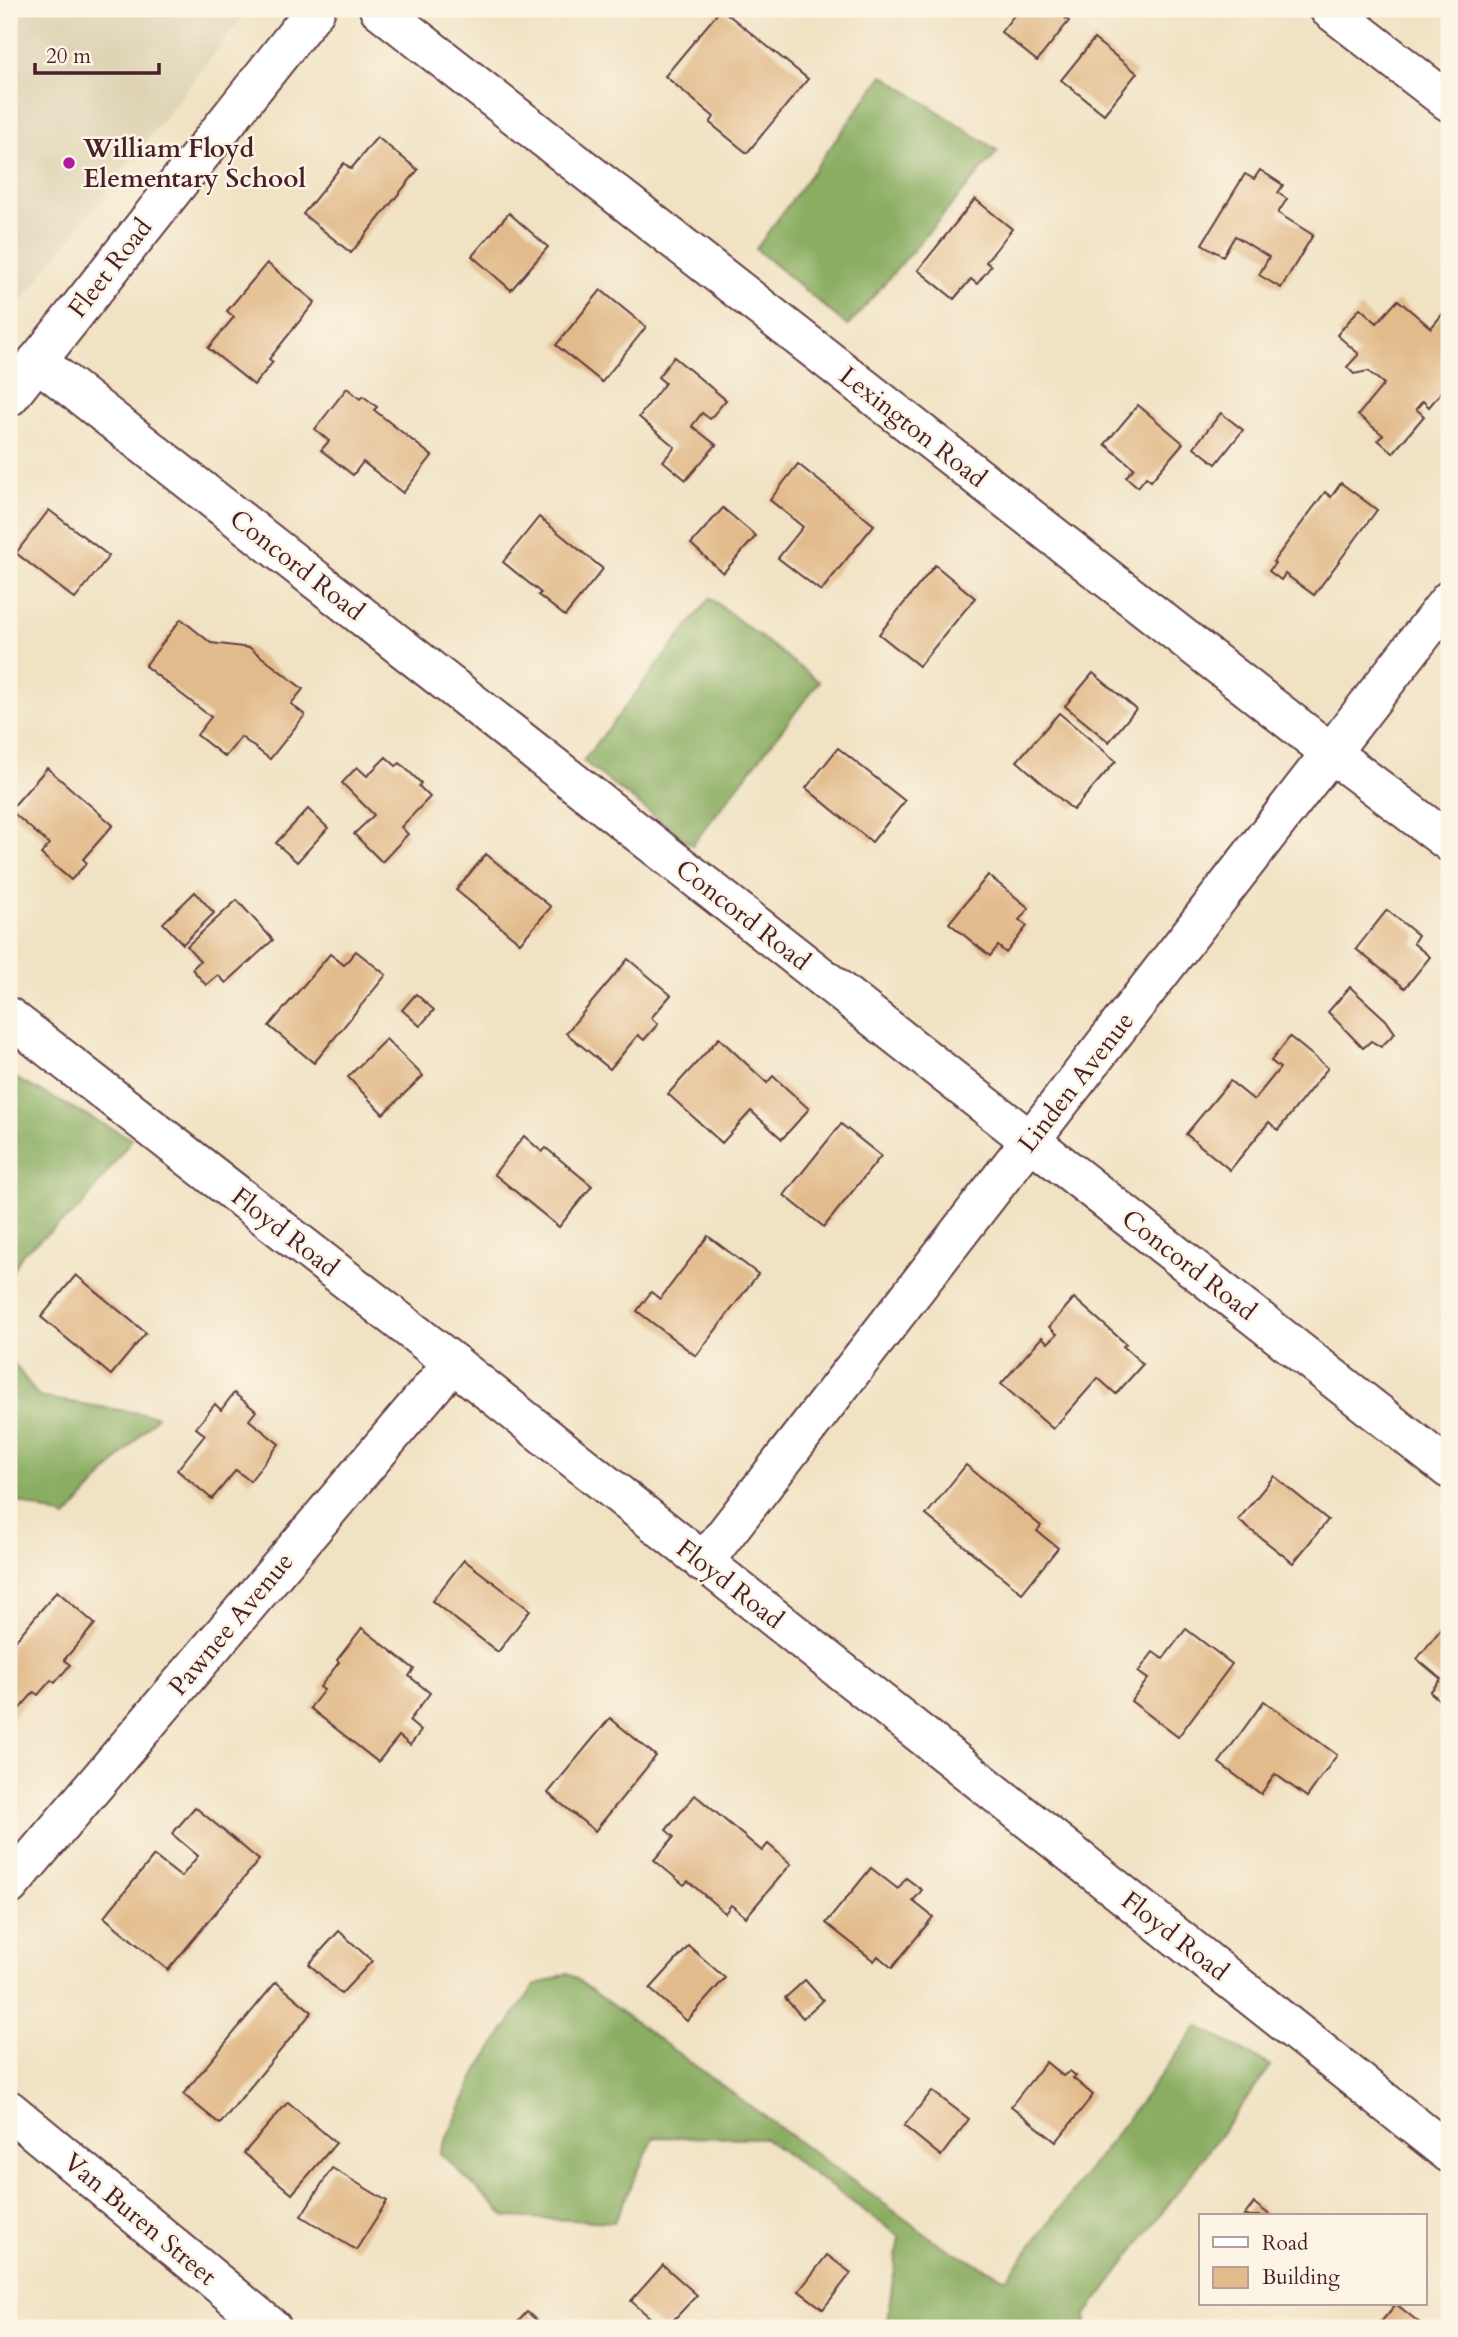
<svg xmlns="http://www.w3.org/2000/svg" width="1458" height="2337" viewBox="0 0 1458 2337" font-family="Cardo,serif">
<rect width="100%" height="100%" fill="#fcf5e5"/>
<filter id="ink" filterUnits="userSpaceOnUse"><feTurbulence type="fractalNoise" baseFrequency=".0143" numOctaves="2"/><feDisplacementMap in="SourceGraphic" scale="14" xChannelSelector="R" yChannelSelector="G"/><feConvolveMatrix kernelMatrix="1 2 1 2 8 2 1 2 1" color-interpolation-filters="sRGB"/></filter>
<filter id="wash" filterUnits="userSpaceOnUse"><feTurbulence type="fractalNoise" baseFrequency=".00686" numOctaves="4" result="noise"/><feDisplacementMap in="SourceGraphic" scale="28" xChannelSelector="R" yChannelSelector="G"/><feGaussianBlur stdDeviation="1.57" result="paint"/><feColorMatrix in="noise" values="0 0 0 0 0 0 0 0 0 0 0 0 0 0 0 0 0 1.4 0 .05"/><feComposite in="paint" operator="in"/></filter>
<g filter="url(#wash)">
<rect width="100%" height="100%" fill="#f0e2c3"/>
<polygon fill="#ddd3b4" points="9,9 249,9 9,317"/>
<g fill="#8aad62" stroke="#6a6646" stroke-width="2">
<polygon points="883,75 998,151 848,326 756,249"/>
<polygon points="710,598 819,682 692,845 583,761"/>
<polygon points="9,1075 132,1139 81,1207 24,1252 9,1277"/>
<polygon points="9,1357 39,1397 157,1416 66,1518 17,1501 9,1502"/>
<polygon points="568,1973 939,2244 1006,2279 1198,2026 1271,2066 1086,2315 1087,2328 886,2328 899,2236 764,2138 654,2137 614,2222 506,2217 440,2153 479,2068 534,1986"/>
</g>
<g id="blocks">
<g fill="#e2bb8c">
<polygon points="721,9 808,79 747,153 710,123 714,117 665,76"/>
<polygon points="1019,9 1058,9 1066,15 1065,18 1069,21 1037,61 1001,32"/>
<polygon points="1094,39 1137,73 1104,114 1061,80"/>
<polygon points="377,137 418,170 351,253 303,214 344,163 351,169"/>
<polygon points="1260,170 1283,185 1278,193 1287,199 1278,213 1313,235 1281,288 1259,275 1269,257 1235,236 1223,256 1202,244 1245,174 1254,179"/>
<polygon points="975,199 1012,229 986,262 991,266 977,284 971,279 954,299 918,270"/>
<polygon points="509,213 548,247 511,290 472,256"/>
<polygon points="267,263 315,302 269,359 273,362 254,385 208,348 234,317 227,311"/>
<polygon points="601,290 646,327 602,382 556,345"/>
<polygon points="1398,300 1431,328 1449,306 1449,383 1429,407 1423,401 1416,409 1424,416 1393,453 1378,440 1383,435 1358,415 1384,384 1368,371 1354,374 1347,367 1359,354 1337,335 1360,308 1377,323"/>
<polygon points="674,357 726,400 710,419 702,413 692,426 716,445 686,480 663,461 675,447 639,417 665,383 658,377"/>
<polygon points="347,388 360,399 363,396 377,407 374,410 432,456 403,493 363,462 353,475 321,450 329,441 315,429"/>
<polygon points="1138,405 1183,443 1151,481 1146,477 1138,487 1126,477 1134,468 1105,444"/>
<polygon points="1221,413 1243,430 1216,464 1194,447"/>
<polygon points="798,464 874,525 821,591 778,558 803,527 770,500"/>
<polygon points="1341,483 1377,510 1314,595 1285,574 1281,580 1269,571 1275,563 1273,562 1325,492 1331,497"/>
<polygon points="723,508 756,536 723,573 691,544"/>
<polygon points="49,510 109,556 75,599 16,553"/>
<polygon points="539,517 603,569 565,616 538,595 541,593 503,562"/>
<polygon points="935,565 975,598 919,666 879,634"/>
<polygon points="181,619 211,643 250,648 303,689 291,704 305,715 270,759 241,737 225,757 197,735 211,717 145,666"/>
<polygon points="1093,673 1136,709 1109,742 1065,706"/>
<polygon points="1059,713 1116,761 1073,810 1017,761"/>
<polygon points="838,748 905,801 872,842 806,788"/>
<polygon points="386,757 396,766 400,763 421,783 419,786 430,797 401,827 408,834 382,862 354,834 374,815 342,783 357,767 367,776"/>
<polygon points="47,768 113,825 83,859 87,863 71,880 41,854 49,844 10,810"/>
<polygon points="308,809 328,828 297,862 276,843"/>
<polygon points="486,854 551,907 520,943 456,890"/>
<polygon points="988,875 1029,908 1019,920 1027,926 1006,953 998,946 990,956 949,923"/>
<polygon points="195,892 214,913 183,944 163,923"/>
<polygon points="237,900 273,940 226,983 218,975 206,985 192,969 200,961 187,946"/>
<polygon points="1387,910 1418,935 1413,943 1430,957 1405,988 1356,949"/>
<polygon points="356,951 386,975 314,1063 269,1026 330,954 344,965"/>
<polygon points="628,959 671,995 651,1018 658,1024 644,1040 638,1035 610,1069 566,1033"/>
<polygon points="1350,987 1386,1020 1395,1033 1381,1047 1371,1041 1363,1048 1328,1012"/>
<polygon points="416,994 434,1010 420,1026 402,1010"/>
<polygon points="1290,1037 1328,1068 1278,1130 1269,1122 1230,1170 1186,1134 1230,1081 1254,1100 1280,1068 1271,1061"/>
<polygon points="719,1038 767,1083 773,1076 809,1109 782,1139 751,1111 722,1143 668,1094"/>
<polygon points="386,1039 423,1076 383,1114 348,1077"/>
<polygon points="841,1124 881,1156 824,1227 784,1195"/>
<polygon points="524,1136 542,1152 546,1148 592,1186 559,1227 494,1174"/>
<polygon points="708,1236 758,1274 696,1356 637,1311 651,1292 660,1299"/>
<polygon points="76,1275 146,1333 111,1375 41,1317"/>
<polygon points="1074,1298 1126,1344 1123,1346 1143,1364 1116,1394 1098,1378 1053,1429 1001,1384 1042,1337 1048,1343 1057,1334 1049,1327"/>
<polygon points="1449,1307 1449,1323 1441,1315"/>
<polygon points="234,1393 256,1411 249,1420 279,1444 250,1481 236,1470 212,1499 177,1470 205,1435 196,1428 215,1404 221,1410"/>
<polygon points="966,1465 1041,1526 1037,1531 1058,1548 1022,1593 926,1515"/>
<polygon points="1274,1476 1328,1520 1293,1563 1238,1520"/>
<polygon points="464,1560 530,1610 498,1652 432,1601"/>
<polygon points="57,1591 95,1624 64,1660 70,1665 55,1683 51,1680 38,1695 34,1692 9,1721 9,1648"/>
<polygon points="1449,1619 1449,1708 1430,1692 1441,1679 1417,1659"/>
<polygon points="362,1628 414,1669 409,1676 430,1693 409,1721 421,1731 410,1745 399,1736 378,1762 310,1708 324,1690 320,1687 339,1662 337,1660"/>
<polygon points="1186,1629 1232,1664 1178,1737 1131,1701 1148,1679 1138,1672 1153,1652 1163,1659"/>
<polygon points="1264,1701 1337,1755 1307,1797 1275,1774 1261,1794 1219,1763"/>
<polygon points="610,1718 656,1756 595,1831 548,1793"/>
<polygon points="695,1795 762,1851 768,1844 791,1864 746,1917 731,1905 725,1913 688,1881 684,1885 654,1860 674,1837 666,1830"/>
<polygon points="195,1807 259,1860 168,1970 104,1917 154,1856 181,1877 198,1856 172,1834"/>
<polygon points="871,1868 898,1889 906,1878 922,1890 913,1901 933,1917 892,1968 878,1956 874,1961 826,1923"/>
<polygon points="339,1931 372,1961 341,1994 309,1964"/>
<polygon points="689,1946 725,1978 687,2021 650,1989"/>
<polygon points="805,1980 823,2000 803,2018 785,1998"/>
<polygon points="276,1982 312,2012 220,2124 183,2094"/>
<polygon points="1046,2062 1063,2076 1070,2071 1076,2076 1073,2078 1093,2095 1056,2142 1011,2106"/>
<polygon points="932,2091 969,2119 941,2156 904,2126"/>
<polygon points="288,2102 336,2143 292,2194 244,2153"/>
<polygon points="332,2168 387,2201 356,2250 301,2216"/>
<polygon points="1254,2203 1271,2216 1244,2216"/>
<polygon points="827,2255 851,2273 823,2309 799,2291"/>
<polygon points="663,2265 697,2295 666,2328 662,2328 631,2301"/>
<polygon points="1396,2304 1426,2328 1376,2328"/>
<polygon points="527,2312 546,2328 512,2328"/>
</g>
</g>
</g>
<g filter="url(#ink)">
<use href="#blocks" fill-opacity="0" stroke="#633c42" stroke-width="2"/>
<g fill="none" stroke-linecap="round" stroke-linejoin="round">
<g stroke="#633c42" stroke-width="42">
<g id="street">
<polyline points="379,9 1331,753 1449,842"/>
<polyline points="1329,9 1449,102"/>
<polyline points="37,361 1449,1469"/>
<polyline points="9,397 316,9"/>
<polyline points="9,1017 453,1363 1449,2153"/>
<polyline points="703,1563 1449,600"/>
<polyline points="9,1886 453,1363"/>
<polyline points="9,2110 272,2328"/>
</g>
</g>
<use href="#street" stroke="#fff" stroke-width="38"/>
</g>
</g>
<circle fill="#b5179e" stroke="#fcf5e5" stroke-width="2.5" cx="69" cy="163" r="7"/>
<g text-anchor="middle" dominant-baseline="central" stroke-width="5" stroke-linejoin="round" paint-order="stroke">
<g font-size="26" font-weight="bold" fill="#4a1f2b" stroke="#fcf5e5" text-anchor="start">
<text x="83" y="148">William Floyd<tspan x="83" dy="30">Elementary School</tspan></text>
</g>
<g font-size="26" fill="#4a1f2b" stroke="#fcf5e5">
<text transform="translate(110 268) rotate(-52)">Fleet Road</text>
<text transform="translate(913 427) rotate(38)">Lexington Road</text>
<text transform="translate(297 565) rotate(38)">Concord Road</text>
<text transform="translate(743 915) rotate(38)">Concord Road</text>
<text transform="translate(1076 1082) rotate(-52)">Linden Avenue</text>
<text transform="translate(285 1232) rotate(38)">Floyd Road</text>
<text transform="translate(1189 1265) rotate(38)">Concord Road</text>
<text transform="translate(730 1584) rotate(38)">Floyd Road</text>
<text transform="translate(231 1624) rotate(-50)">Pawnee Avenue</text>
<text transform="translate(1175 1936) rotate(38)">Floyd Road</text>
<text transform="translate(140 2219) rotate(40)">Van Buren Street</text>
</g>
</g>
<rect width="1458" height="2337" fill="none" stroke="#fcf5e5" stroke-width="35"/>
<rect x="1199" y="2214" width="228" height="91" fill="#fcf5e5" stroke="#b59f9b" stroke-width="2"/>
<rect x="1213" y="2237" width="35" height="10" fill="#ffffff" stroke="#b59f9b" stroke-width="2"/>
<text x="1262" y="2250" font-size="21" fill="#4a1f2b">Road</text>
<rect x="1213" y="2267" width="35" height="21" fill="#e2bb8c" stroke="#b59f9b" stroke-width="2"/>
<text x="1262" y="2284" font-size="21" fill="#4a1f2b">Building</text>
<path d="M35 63v10h124v-10" fill="none" stroke="#4a1f2b" stroke-width="3.5"/>
<text x="46" y="63" font-size="21" fill="#4a1f2b" stroke="#fcf5e5" stroke-width="5" paint-order="stroke">20 m</text>
</svg>
